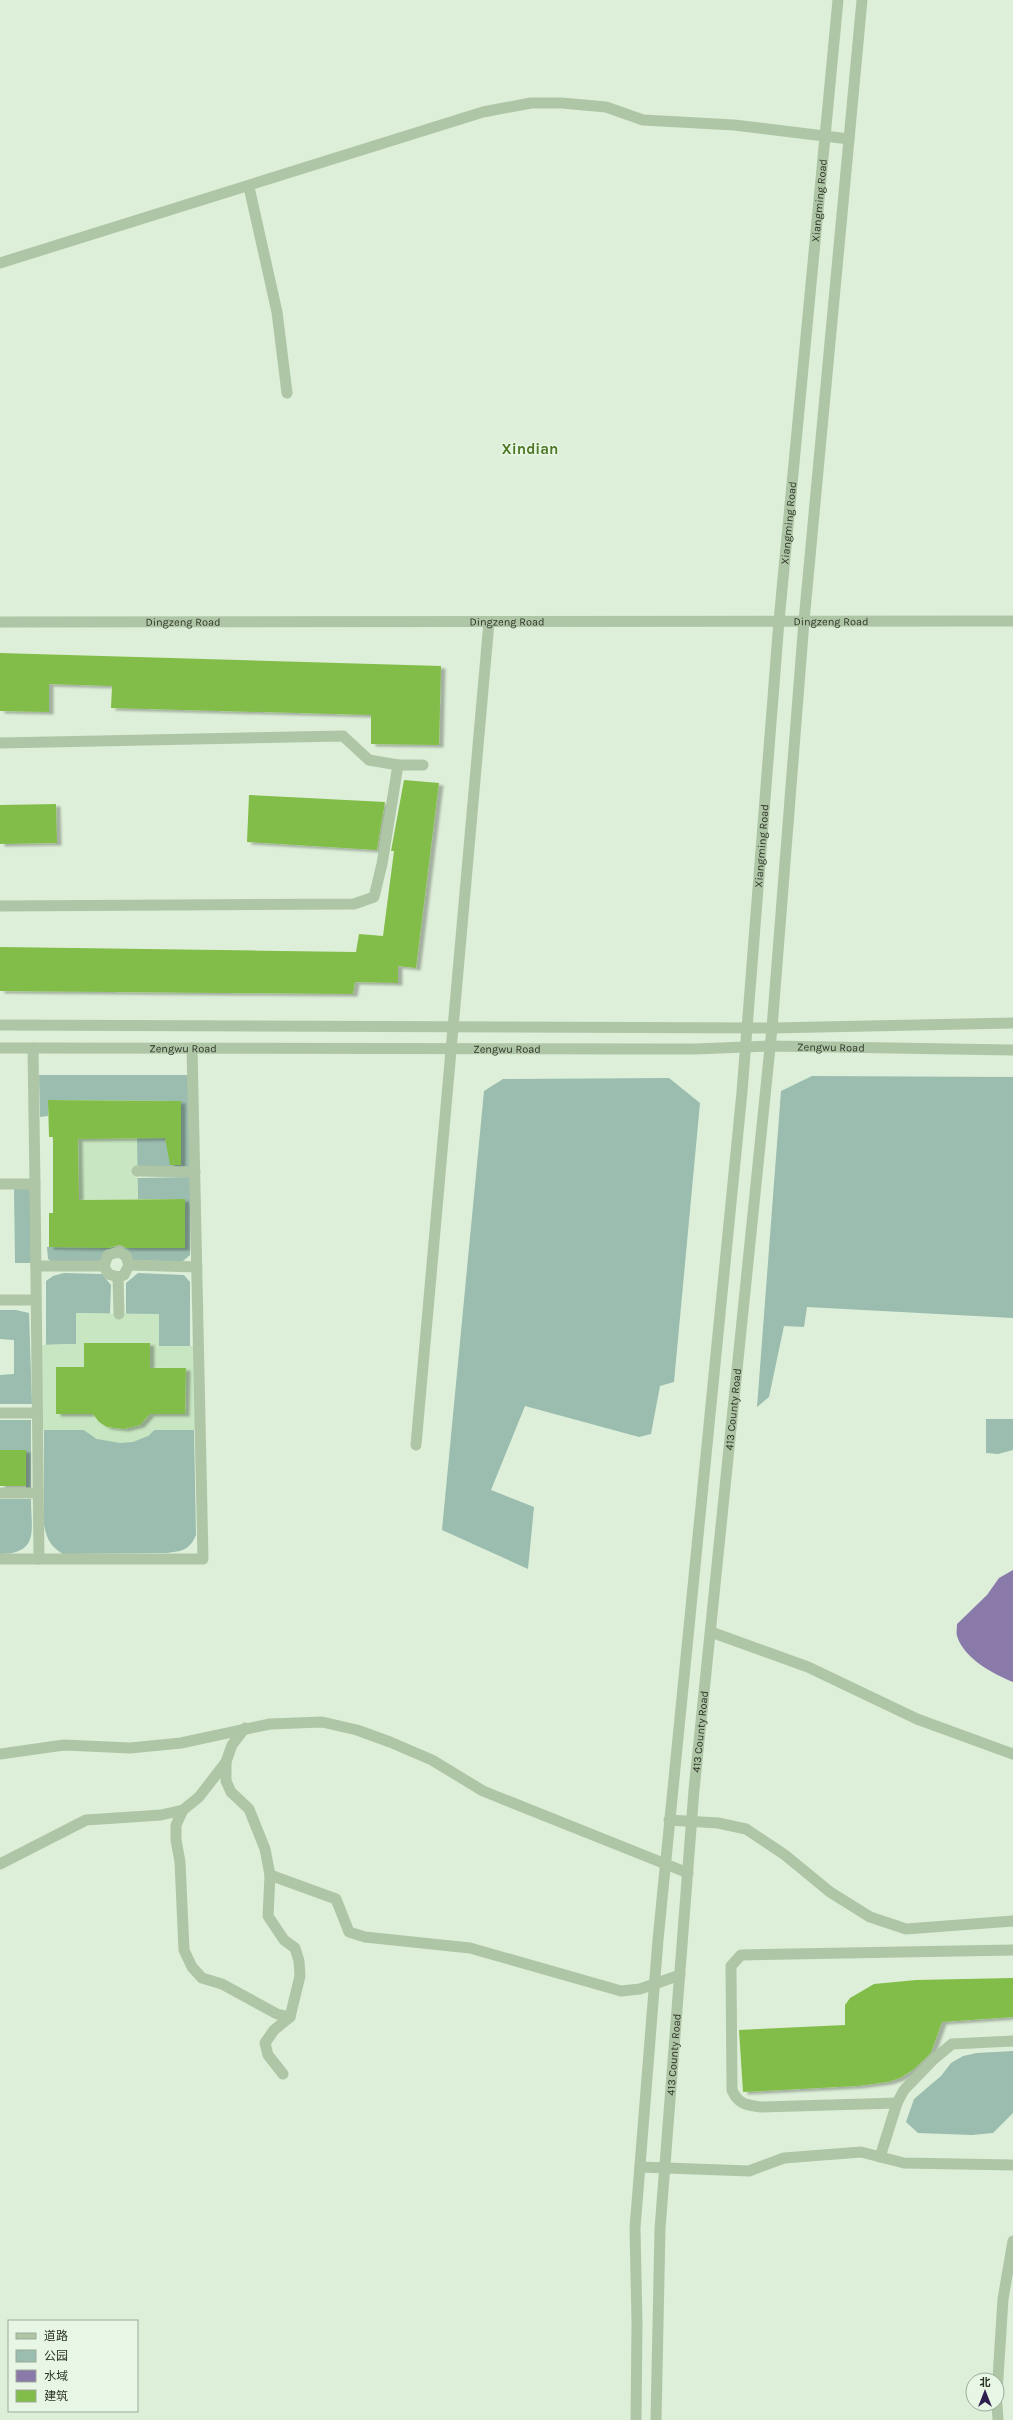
<svg xmlns="http://www.w3.org/2000/svg" width="1013" height="2420" viewBox="0 0 1013 2420" font-family="Karla,'Noto Sans SC',sans-serif">
<defs>
<filter id="shadow"><feDropShadow dx="4.5" dy="2.5" stdDeviation="1" flood-color="#0004"/></filter>
</defs>
<rect width="100%" height="100%" fill="#deefd9"/>
<g fill="#9abdaf">
<polygon points="39,1075 188,1075 191,1167 137,1167 137,1138 167,1138 180,1151 181,1101 49,1100 48,1116 40,1117"/>
<polygon points="812,1076 1013,1077 1013,1318 807,1307 804,1327 784,1326 769,1397 757,1407 781,1091"/>
<polygon points="669,1078 700,1103 674,1382 660,1386 651,1434 639,1437 525,1406 491,1490 534,1507 528,1569 442,1530 484,1091 503,1079"/>
<polygon points="191,1177 190,1255 183,1261 132,1261 126,1252 101,1262 51,1261 48,1259 47,1247 185,1248 185,1199 138,1199 137,1178"/>
<polygon points="14,1187 31,1187 31,1263 15,1263"/>
<polygon points="64,1273 102,1274 111,1285 110,1314 76,1313 76,1344 46,1345 46,1281 53,1276"/>
<polygon points="138,1273 184,1275 190,1282 190,1346 159,1346 159,1314 126,1314 126,1283"/>
<polygon points="0,1310 16,1310 29,1313 32,1404 0,1404 0,1375 14,1374 14,1340 0,1339"/>
<polygon points="986,1419 1013,1419 1013,1450 998,1454 986,1453"/>
<polygon points="0,1420 31,1420 31,1488 26,1488 26,1450 0,1450"/>
<path d="M44,1430H84L97,1439L148,1436L154,1430H194L196,1535C189,1551 182,1551 166,1553L63,1554C50,1546 47,1539 44,1525Z"/>
<path d="M0,1499H31C31,1530 40,1553 0,1554Z"/>
<polygon points="1013,2051 1013,2113 993,2133 972,2135 918,2133 906,2122 914,2099 941,2076 951,2063 963,2056 977,2053"/>
</g>
<g fill="#c8e6c1" fill-rule="evenodd">
<polygon points="137,1138 138,1199 79,1200 78,1139"/>
<path d="M76,1313L159,1314V1346H199L200,1430H154L148,1436L133,1442L120,1443L97,1439L84,1430H37L36,1345L76,1344ZM56,1367L186,1368L185,1414H150L140,1425L124,1429L107,1427L99,1422L93,1414H56Z"/>
</g>
<path fill="#897aaa" d="M1013,1570V1682C994,1674 964,1659 957,1636C956,1633 957,1628 957,1624L987,1595L999,1578Z"/>
<g fill="#83bd49" filter="url(#shadow)">
<polygon points="0,653 441,666 439,745 371,744 371,715 111,708 112,686 49,684 49,712 0,711"/>
<polygon points="404,780 439,783 416,968 398,966 398,983 355,982 353,994 0,991 0,947 356,952 359,934 383,936 394,851 391,851"/>
<polygon points="249,795 385,802 377,850 247,842"/>
<polygon points="56,804 57,843 0,844 0,805"/>
<polygon points="48,1100 181,1101 181,1165 170,1165 165,1138 78,1139 79,1200 185,1199 185,1248 126,1248 120,1245 108,1248 49,1247 49,1213 53,1213 53,1137 49,1137"/>
<polygon points="84,1343 150,1343 150,1368 186,1368 185,1414 150,1414 140,1425 124,1429 107,1427 99,1422 93,1414 56,1414 56,1367 84,1367"/>
<rect x="0" y="1450" width="26" height="36"/>
<polygon points="1013,1978 1013,2017 942,2022 931,2053 913,2070 900,2078 888,2082 857,2086 743,2092 739,2030 845,2025 845,2005 850,1998 874,1984 916,1980"/>
</g>
<g fill="none" stroke-linecap="round" stroke-linejoin="round">
<g stroke="#afc6a6" stroke-width="11">
<polyline points="249,187 277,312 287,393"/>
<polyline points="0,263 483,112 531,103 562,103 606,107 643,120 734,125 849,139"/>
<polyline points="711,1632 808,1667 917,1719 1013,1754"/>
<polyline points="245,1728 232,1745 226,1762 226,1781 231,1792 249,1809 265,1849 270,1875 268,1916 284,1940 295,1948 299,1961 300,1976 290,2017 274,2030 265,2043 268,2055 283,2074"/>
<polyline points="0,1754 64,1745 130,1748 181,1743 270,1724 322,1722 357,1730 390,1742 432,1760 483,1791 688,1873"/>
<polyline points="183,1810 176,1825 176,1840 180,1862 184,1950 192,1967 202,1978 222,1984 277,2014 290,2017"/>
<polyline points="0,1864 86,1820 161,1815 183,1810 199,1797 226,1762"/>
<polyline points="270,1875 336,1899 349,1932 365,1937 470,1948 621,1991 640,1989 680,1975"/>
<path d="M897,2103L761,2107C746,2105 738,2104 732,2090L731,1966L741,1955L1013,1950"/>
<polyline points="880,2157 897,2103 904,2090 934,2059 952,2044 1013,2041"/>
</g>
<g stroke="#afc6a6" stroke-width="11">
<polyline points="0,743 343,736 369,760 398,765 423,765"/>
<polyline points="0,906 354,904 374,897 382,864 398,765"/>
<polyline points="137,1171 195,1172"/>
<polyline points="0,1184 35,1184 33,1048"/>
<polyline points="35,1184 39,1559"/>
<polyline points="36,1266 104,1266 108,1274 118,1277 124,1275 129,1265"/>
<polyline points="104,1266 108,1255 119,1252 126,1256 129,1265 197,1267"/>
<polyline points="118,1277 119,1314"/>
<polyline points="0,1300 36,1300"/>
<polyline points="0,1413 37,1413"/>
<polyline points="0,1493 38,1493"/>
<polyline points="0,1559 203,1559 192,1048"/>
</g>
<g stroke="#afc6a6" stroke-width="11">
<path id="s1" d="M0,622L1013,621"/>
<polyline points="416,1445 489,622"/>
<polyline points="669,1820 718,1823 746,1829 785,1855 830,1892 870,1917 906,1929 1013,1921"/>
<polyline points="640,2167 749,2171 784,2158 861,2152 904,2163 1013,2165"/>
<polyline points="997,2393 1003,2299 1013,2241"/>
<polyline points="997,2404 998,2420"/>
</g>
<g stroke="#afc6a6" stroke-width="11">
<polyline points="0,1025 772,1028 1013,1023"/>
<path id="s2" d="M0,1048L695,1049L769,1046L1013,1050"/>
<path id="s3" d="M636,2420L637,2323L635,2228L658,1940L742,1092L779,621L838,0"/>
<path id="s4" d="M656,2420L660,2229L694,1790L772,1028L804,621L862,0"/>
</g>
</g>
<g text-anchor="middle" dominant-baseline="central" stroke-width="3" stroke-linejoin="round" paint-order="stroke">
<g font-size="11" fill="#2c3326" stroke="#e8f7e5">
<text stroke="none"><textPath href="#s3" startOffset="2228">Xiangming Road</textPath></text>
<text stroke="none"><textPath href="#s3" startOffset="1904">Xiangming Road</textPath></text>
<text stroke="none"><textPath href="#s1" startOffset="831">Dingzeng Road</textPath></text>
<text stroke="none"><textPath href="#s1" startOffset="183">Dingzeng Road</textPath></text>
<text stroke="none"><textPath href="#s1" startOffset="507">Dingzeng Road</textPath></text>
<text stroke="none"><textPath href="#s3" startOffset="1580">Xiangming Road</textPath></text>
<text stroke="none"><textPath href="#s2" startOffset="831">Zengwu Road</textPath></text>
<text stroke="none"><textPath href="#s2" startOffset="183">Zengwu Road</textPath></text>
<text stroke="none"><textPath href="#s2" startOffset="507">Zengwu Road</textPath></text>
<text stroke="none"><textPath href="#s4" startOffset="1014">413 County Road</textPath></text>
<text stroke="none"><textPath href="#s4" startOffset="690">413 County Road</textPath></text>
<text stroke="none"><textPath href="#s4" startOffset="366">413 County Road</textPath></text>
</g>
<g font-size="15" font-weight="bold" fill="#4e7625" stroke="#e8f7e5">
<text x="530" y="449">Xindian</text>
</g>
</g>
<rect x="8" y="2320" width="130" height="92" fill="#e8f7e5" stroke="#9da999"/>
<rect x="16" y="2333" width="20" height="6" fill="#afc6a6" stroke="#9da999"/>
<text x="44" y="2340" font-size="12" fill="#2c3326">道路</text>
<rect x="16" y="2350" width="20" height="12" fill="#9abdaf" stroke="#9da999"/>
<text x="44" y="2360" font-size="12" fill="#2c3326">公园</text>
<rect x="16" y="2370" width="20" height="12" fill="#897aaa" stroke="#9da999"/>
<text x="44" y="2380" font-size="12" fill="#2c3326">水域</text>
<rect x="16" y="2390" width="20" height="12" fill="#83bd49" stroke="#9da999"/>
<text x="44" y="2400" font-size="12" fill="#2c3326">建筑</text>
<g transform="translate(985 2392)"><circle r="19" fill="#e8f7e5" stroke="#9da999"/>
<path d="M0-3L7 15L0 10L-7 15Z" fill="#2f1f51"/>
<text y="-6" font-size="11" font-weight="bold" text-anchor="middle" fill="#2c3326">北</text>
</g>
</svg>
